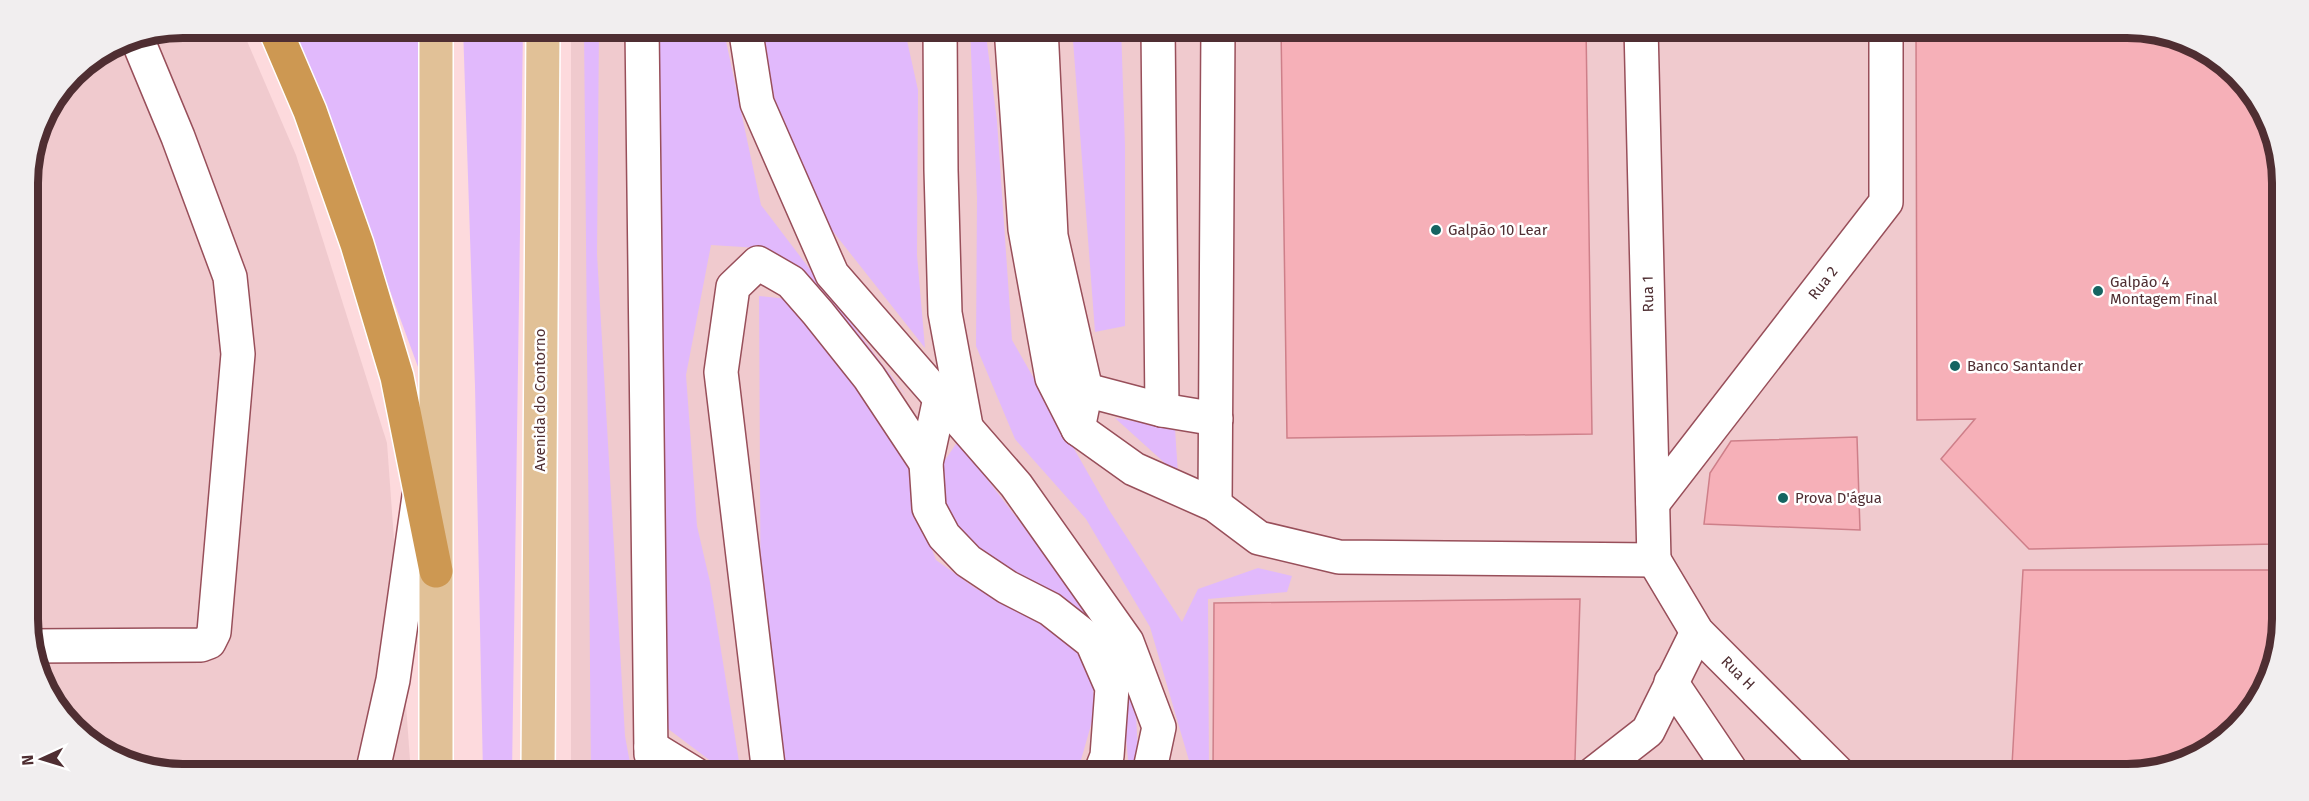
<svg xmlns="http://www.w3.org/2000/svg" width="2309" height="801" viewBox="0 0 2309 801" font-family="'Fira Sans',sans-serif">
<rect width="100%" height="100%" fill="#fddadd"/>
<g fill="#f0cace">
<polygon points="183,27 241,27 296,155 387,443 411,774 183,774 133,766 66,721 30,648 27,172 43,114 80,66 123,39"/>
<polygon points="571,27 2126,27 2176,35 2281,162 2274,668 2221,742 2136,774 571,774"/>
</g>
<g fill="#e1b9fc">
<polygon points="293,27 421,27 418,367"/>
<polygon points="463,27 523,27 512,774 483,774 475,386"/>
<polygon points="584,27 599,27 597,254 625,736 632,774 591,774"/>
<polygon points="658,27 723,27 761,205 908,398 807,276 759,248 711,245 686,375 697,526 710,582 741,774 728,774 659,722"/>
<polygon points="760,27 904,27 918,90 917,255 925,348 820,215 782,135"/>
<polygon points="970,27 985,27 997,121 1012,340 1109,510 1182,622 1198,589 1258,568 1292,576 1287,592 1208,599 1209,774 1189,774 1190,764 1150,627 1086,519 1015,439 976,346 977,198"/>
<polygon points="1072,27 1121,27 1125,146 1125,326 1095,332"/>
<polygon points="759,296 797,300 917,462 916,508 936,560 975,588 1028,615 1073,647 1092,675 1095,711 1077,774 781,774 761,666"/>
<polygon points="1115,418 1175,428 1178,475"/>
<polygon points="958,441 1058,572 1126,654 1136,714 1139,774 1126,774 1129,770 1119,662 1069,601 1002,569 945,525 941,466"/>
</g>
<g fill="#f6b0b8" stroke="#ce7f89" stroke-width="1.5">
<polygon points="1281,27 1586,27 1592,434 1287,438"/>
<polygon points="1916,27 2126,27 2176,35 2244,80 2281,162 2275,544 2029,549 1941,459 1975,419 1917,420"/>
<polygon points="1857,437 1860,530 1704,524 1710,473 1731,441"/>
<polygon points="2023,570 2275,570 2274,668 2221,742 2167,762 2012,765"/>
<polygon points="1580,599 1575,760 1553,774 1213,774 1214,603"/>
</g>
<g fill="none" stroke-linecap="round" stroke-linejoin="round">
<g stroke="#984f5a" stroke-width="36">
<g id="minor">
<polyline points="642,27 651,754 658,774"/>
<polyline points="745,27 757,103 832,274 1016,485 1127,642 1159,727 1149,774"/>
<polyline points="940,27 941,170 945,313 966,426"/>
<polyline points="1011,27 1025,229 1052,378 1078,429 1134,469 1215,505 1259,538 1339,557 1654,560"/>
<polyline points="1041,27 1051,236 1086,390 1078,429"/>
<polyline points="1158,27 1162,410"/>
<polyline points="1641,27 1654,560"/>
<polyline points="1086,390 1162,410 1216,419"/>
<polyline points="940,398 926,463 929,508 944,536 968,561 1007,587 1050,609 1092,642 1112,688 1107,756 1100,774"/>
<polyline points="1653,503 1886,202 1886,27"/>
<polyline points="1215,505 1218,27"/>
<polyline points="1654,560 1697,632 1839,774"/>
<polyline points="30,646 201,645 209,642 214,632 238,354 230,277 178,137 136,36"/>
<polyline points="1671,682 1733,774"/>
<polyline points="651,747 695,774"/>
<polyline points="372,774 393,680 419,496"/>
<polyline points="769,774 721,372 733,287 758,263 791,282 818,313 869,377 926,463"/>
<polyline points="1593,774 1648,731 1697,632"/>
</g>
</g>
<g stroke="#fff" stroke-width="36">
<g id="major">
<polyline points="436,774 436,27"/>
<polyline points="538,774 543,27"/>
</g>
</g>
<g stroke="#fff" stroke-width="36">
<polyline id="highway" points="274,27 310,111 357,244 397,377 436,571"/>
</g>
<use href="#minor" stroke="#fff" stroke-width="33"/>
<use href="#major" stroke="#e1c197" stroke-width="33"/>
<use href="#highway" stroke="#cd9852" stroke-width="33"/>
</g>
<g fill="#156461" stroke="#fff" stroke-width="2">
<circle cx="1436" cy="230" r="6"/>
<circle cx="2098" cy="291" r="6"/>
<circle cx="1955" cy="366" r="6"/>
<circle cx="1783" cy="498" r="6"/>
</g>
<g text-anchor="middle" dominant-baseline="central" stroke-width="5" stroke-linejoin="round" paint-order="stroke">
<g font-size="15" fill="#4f2e32" stroke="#fff" text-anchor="start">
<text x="1448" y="230">Galpão 10 Lear</text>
<text x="2110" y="282">Galpão 4<tspan x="2110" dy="17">Montagem Final</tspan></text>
<text x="1967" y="366">Banco Santander</text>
<text x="1795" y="498">Prova D'água</text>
</g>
<g font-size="15" fill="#4f2e32" stroke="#fff">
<text transform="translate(1823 283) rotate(-52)">Rua 2</text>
<text transform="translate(1648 294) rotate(-91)">Rua 1</text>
<text transform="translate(540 400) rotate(-90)">Avenida do Contorno</text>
<text transform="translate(1738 673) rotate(45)">Rua H</text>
</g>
</g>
<path d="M0 0H2309V801H0ZM183 38H2127A145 145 0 0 1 2272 183V619A145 145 0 0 1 2127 764H183A145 145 0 0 1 38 619V183A145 145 0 0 1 183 38Z" fill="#f1eeef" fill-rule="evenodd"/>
<path fill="none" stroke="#4f2e32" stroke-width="8" d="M183 38H2127A145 145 0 0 1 2272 183V619A145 145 0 0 1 2127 764H183A145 145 0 0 1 38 619V183A145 145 0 0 1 183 38Z"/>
<g transform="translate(42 759) rotate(266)" stroke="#ffffff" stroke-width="4.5" paint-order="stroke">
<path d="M0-4.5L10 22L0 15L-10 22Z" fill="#4f2e32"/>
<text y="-9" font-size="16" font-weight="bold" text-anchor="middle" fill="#4f2e32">N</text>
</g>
</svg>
